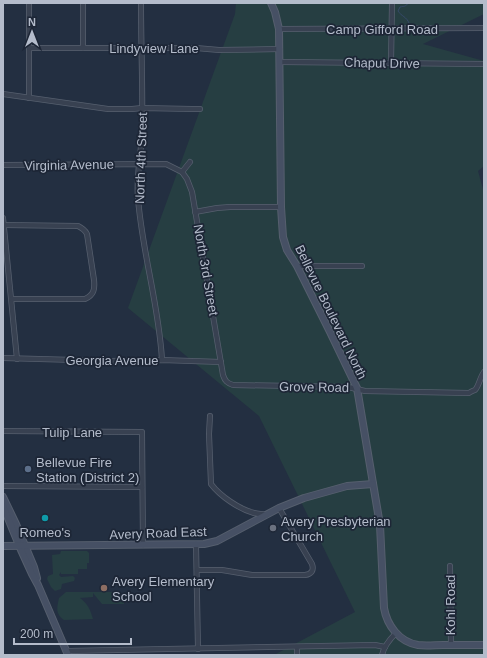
<svg xmlns="http://www.w3.org/2000/svg" width="487" height="658" viewBox="0 0 487 658" font-family="Arial,sans-serif">
<rect width="100%" height="100%" fill="#232f41"/>
<g fill="#263e42">
<polygon points="236,3 484,3 484,14 423,44 484,61 484,166 478,171 484,193 484,655 274,655 355,612 259,416 128,308 235,14"/>
<polygon points="61,551 87,551 89,553 89,563 87,563 87,569 78,569 78,574 61,574 61,572 59,575 61,577 73,576 75,578 74,581 62,584 61,589 55,591 51,587 47,579 48,576 53,574 52,555 60,554"/>
<path d="M66,592H121V595H124V604H102L93,593V597L80,598C88,604 90,609 93,619L64,620C55,614 57,607 59,598Z"/>
</g>
<g fill="none" stroke-linecap="round" stroke-linejoin="round">
<path stroke="#364969" stroke-width="1" d="M408,3C406,7 404,6 400,7L398,11C401,16 407,17 409,23"/>
<g stroke="#565f6e" stroke-width="6">
<g id="street">
<polyline points="29,3 29,98"/>
<polyline points="83,3 83,48"/>
<path d="M141,3C141,47 143,90 142,134C141,155 136,176 138,198C142,252 159,305 162,360"/>
<polyline points="279,29 484,28"/>
<polyline points="29,48 196,48 219,50 280,49"/>
<polyline points="280,62 484,64"/>
<polyline points="391,63 392,3"/>
<polyline points="3,94 108,109 132,109 142,108 192,109 200,109"/>
<path d="M190,162L182,172L187,179L192,192L223,375C225,381 227,383 233,385L348,387L365,391L469,393C470,392 475,390 475,390C479,386 480,377 484,372"/>
<polyline points="3,165 166,164 182,172"/>
<polyline points="195,212 217,208 230,207 281,207"/>
<polyline points="3,218 17,359"/>
<path d="M4,225L78,226C82,228 85,230 87,234L94,280C95,289 94,295 85,299H12"/>
<polyline points="297,266 362,266"/>
<polyline points="3,358 111,361 162,360 221,362"/>
<path d="M210,416L209,434L211,484C220,496 239,509 254,513C258,514 262,514 267,515"/>
<polyline points="3,431 142,432 143,545"/>
<polyline points="3,486 142,487"/>
<polyline points="196,544 198,649"/>
<polyline points="450,566 451,645"/>
<path d="M197,570H222L252,575H305C312,574 314,570 312,564L279,508"/>
<polyline points="297,647 297,655"/>
<polyline points="66,651 375,645 385,647"/>
<path d="M382,655C384,646 389,640 396,633"/>
</g>
</g>
<g stroke="#565f6e" stroke-width="8">
<g id="secondary">
<path d="M271,3L275,12L279,29L281,207L283,237L287,250L297,266L330,332L357,388L380,525L384,608C387,625 399,642 418,645C426,646 435,645 443,645C457,645 470,645 484,645"/>
<polyline points="3,497 16,524 34,567 37,578"/>
<polyline points="3,506 21,550 32,574 38,585 68,655"/>
<polyline points="3,546 204,544 217,541 279,508 304,498 347,486 373,484"/>
</g>
</g>
<use href="#street" stroke="#384151" stroke-width="4.5"/>
<use href="#secondary" stroke="#465064" stroke-width="6"/>
</g>
<circle fill="#5c6f8a" stroke="#1d2636" stroke-width="1.5" cx="28" cy="469" r="4"/>
<circle fill="#0f9aa8" stroke="#1d2636" stroke-width="1.5" cx="45" cy="518" r="4"/>
<circle fill="#6b7280" stroke="#1d2636" stroke-width="1.5" cx="273" cy="528" r="4"/>
<circle fill="#8d6e63" stroke="#1d2636" stroke-width="1.5" cx="104" cy="588" r="4"/>
<g text-anchor="middle" dominant-baseline="central" stroke-width="3.5" stroke-linejoin="round" paint-order="stroke">
<g font-size="13" fill="#b4bccb" stroke="#1d2636">
<text x="382" y="29">Camp Gifford Road</text>
<text x="154" y="48">Lindyview Lane</text>
<text transform="translate(382 63) rotate(1)">Chaput Drive</text>
<text transform="translate(141 158) rotate(-88)">North 4th Street</text>
<text transform="translate(69 165) rotate(-1)">Virginia Avenue</text>
<text transform="translate(206 270) rotate(80)">North 3rd Street</text>
<text transform="translate(331 312) rotate(64)">Bellevue Boulevard North</text>
<text x="112" y="360">Georgia Avenue</text>
<text transform="translate(314 387) rotate(1)">Grove Road</text>
<text x="72" y="432">Tulip Lane</text>
<text transform="translate(158 533) rotate(-2)">Avery Road East</text>
<text transform="translate(450 605) rotate(-90)">Kohl Road</text>
</g>
<g font-size="13" fill="#b4bccb" stroke="#1d2636" text-anchor="start">
<text x="36" y="462">Bellevue Fire<tspan x="36" dy="15">Station (District 2)</tspan></text>
<text x="281" y="521">Avery Presbyterian<tspan x="281" dy="15">Church</tspan></text>
<text x="45" y="532" text-anchor="middle">Romeo's</text>
<text x="112" y="581">Avery Elementary<tspan x="112" dy="15">School</tspan></text>
</g>
</g>
<rect width="487" height="658" fill="none" stroke="#b4bccb" stroke-width="8"/>
<g transform="translate(32 32)" stroke="#1d2636" stroke-width="3" paint-order="stroke">
<path d="M0-3L7 15L0 10L-7 15Z" fill="#b4bccb"/>
<text y="-6" font-size="11" font-weight="bold" text-anchor="middle" fill="#b4bccb">N</text>
</g>
<path d="M14 638v6h117v-6" fill="none" stroke="#b4bccb" stroke-width="2"/>
<text x="20" y="638" font-size="12" fill="#b4bccb" stroke="#1d2636" stroke-width="3" paint-order="stroke">200 m</text>
</svg>
